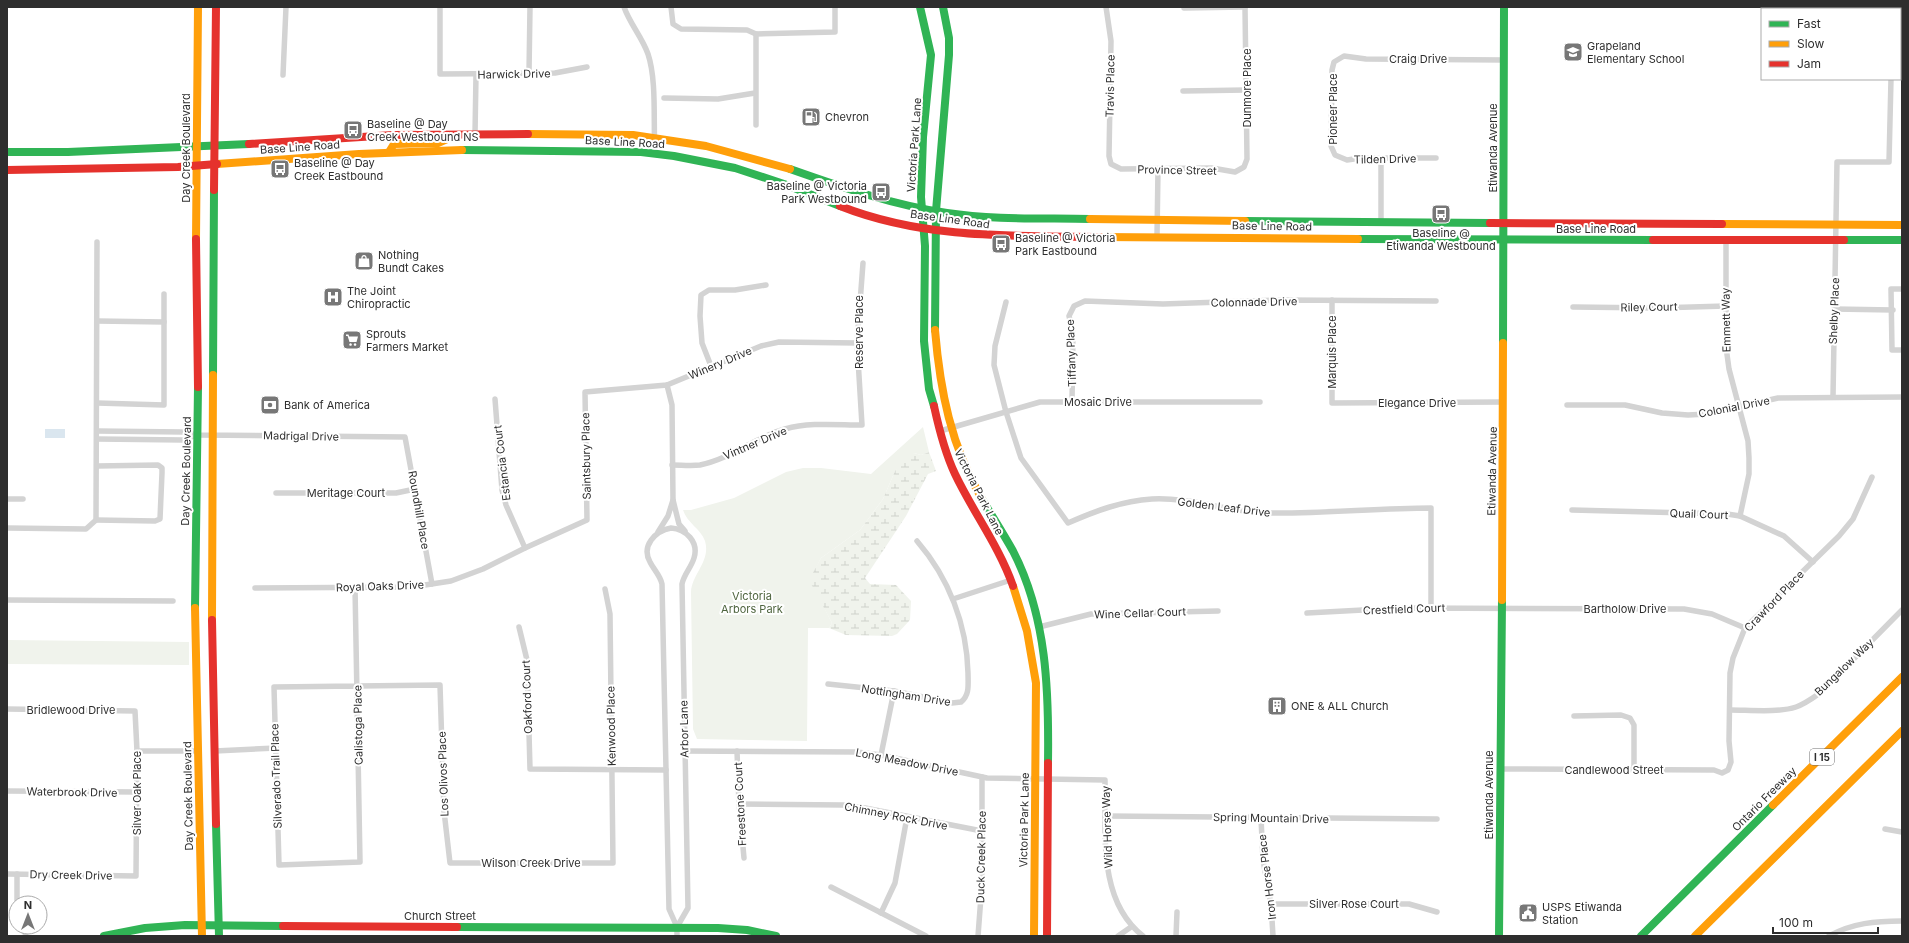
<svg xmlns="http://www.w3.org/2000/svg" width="1909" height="943" viewBox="0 0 1909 943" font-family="Inter,sans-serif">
<defs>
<pattern id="wetland-marsh" width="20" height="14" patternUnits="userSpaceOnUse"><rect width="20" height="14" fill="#f0f3ec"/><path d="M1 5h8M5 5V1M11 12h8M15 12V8" fill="none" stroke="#ced1cb"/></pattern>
</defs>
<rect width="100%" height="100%" fill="#fff"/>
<g fill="#f0f3ec">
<path d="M923,427L929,452L921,455L914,453L895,471L883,499L860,530L821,558L810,580L832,623L829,628H808L807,741L697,739L693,729L691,592C692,574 711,561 705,541C701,529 687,523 683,510H691L734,498L786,472L803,468H821L871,474Z"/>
<polygon points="7,640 189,642 189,665 7,664"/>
</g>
<polygon fill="url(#wetland-marsh)" points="929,452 936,471 928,474 906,516 865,578 870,584 896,585 911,601 910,620 897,634 892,636 846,635 829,628 832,623 809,580 821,558 860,530 883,499 895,471 907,455 914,453 921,455"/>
<rect fill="#dae6ef" x="45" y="429" width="20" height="9"/>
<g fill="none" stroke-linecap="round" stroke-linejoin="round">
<g stroke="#d3d3d3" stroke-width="5.5">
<polyline points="440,7 440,74 555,73 587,67"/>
<path d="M624,7C630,24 642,37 648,54C657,81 653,123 655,153"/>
<polyline points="671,7 673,24 681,29 747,30 756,34 835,32 835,7"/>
<polyline points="1106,7 1111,41 1109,156 1111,164 1121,169 1212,168 1235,172 1244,167 1247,159 1245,7"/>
<polyline points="1839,7 1891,7"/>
<polyline points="1184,8 1245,7"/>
<polyline points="529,73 530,7"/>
<polyline points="283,75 286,7"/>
<polyline points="1183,91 1246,90"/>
<polyline points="664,98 718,99 755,93"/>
<polyline points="756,125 756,34"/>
<polyline points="475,134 476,75"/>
<polyline points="1436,158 1361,158 1347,160 1335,155 1331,146 1332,70 1334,62 1344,56 1366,59 1504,60"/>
<polyline points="1381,221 1381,158"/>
<polyline points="1157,236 1158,169"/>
<polyline points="1726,240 1726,347 1729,369 1748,441 1749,458 1749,474 1740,516"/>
<polyline points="1902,289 1891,289 1892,350 1902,350"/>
<polyline points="1332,300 1332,403 1503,402"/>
<path d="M1006,302L995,346L994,365L1006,412L1021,458L1068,523C1095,511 1122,501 1152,499C1191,497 1228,512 1267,513C1322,514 1377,508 1431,508V608"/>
<polyline points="1573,307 1657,308 1726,306"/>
<polyline points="1834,309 1893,310"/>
<polyline points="164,322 164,294"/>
<polyline points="711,366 702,343 700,316 701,295 709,290 735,290 766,285"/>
<polyline points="667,385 672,405 673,500"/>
<polyline points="1833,397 1837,162 1889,162 1891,79"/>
<polyline points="495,399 502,490 506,505 525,548"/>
<polyline points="1072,402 1073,332 1069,316 1074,306 1085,301 1163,304 1282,300 1436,301"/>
<polyline points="97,403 164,405 164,322 97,321"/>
<polyline points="1567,405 1625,405 1662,413 1688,415 1707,414 1778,398 1902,397"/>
<polyline points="97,431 183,432 197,435 405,437 432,584"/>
<polyline points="940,431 1040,402 1260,402"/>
<polyline points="97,439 183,440 197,435"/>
<path d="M672,465C681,465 691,466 700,465C731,459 755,437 785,429C810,422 837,425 862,425L857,343L863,263"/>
<polyline points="276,493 396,493 415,489"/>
<polyline points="7,499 23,499"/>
<polyline points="1572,510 1727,514 1740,516 1784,536 1813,562"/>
<polyline points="96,520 155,521 160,519 162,473 162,468 158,465 97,466"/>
<polyline points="7,528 86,529 96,520 97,242"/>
<path d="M671,528C686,529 699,542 694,558C691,568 684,574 682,584L688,908L677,927L669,909L662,584C660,575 654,570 650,562C641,546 655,531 671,528Z"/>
<polyline points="658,532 668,516 673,500 679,524 685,531"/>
<polyline points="355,587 360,862 279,865 274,687 440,685 444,811 450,863 613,863 610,614 605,589"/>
<polyline points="255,588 412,587 451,581 483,569 525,548 587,520 585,392 667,385 761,346 779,342 857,343"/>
<polyline points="953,599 1011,580"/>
<polyline points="7,600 173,601"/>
<polyline points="1307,613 1400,608 1684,609 1712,614 1745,628"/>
<polyline points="519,627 527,660 530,769 666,770"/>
<polyline points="1039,627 1091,614 1218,611"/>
<path d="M828,684L894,691L952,703L961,702C970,695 968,684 968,673C967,625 949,578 917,541"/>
<polyline points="7,709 135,711 137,751 136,876 7,874"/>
<path d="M1730,710C1749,710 1778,713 1796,707C1805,704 1813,698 1820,693L1902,610"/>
<polyline points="1574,716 1621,715 1630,718 1634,725 1634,770"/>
<polyline points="137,751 198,751"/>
<polyline points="215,751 276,748"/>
<path d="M684,751L857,752L881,755L987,778L1105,780C1106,832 1097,900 1143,936"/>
<polyline points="737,751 739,804 744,858"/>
<polyline points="881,755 894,691"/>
<polyline points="1500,769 1714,770 1722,773 1728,770 1731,762 1729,741 1730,673 1733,658 1745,628 1839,536 1853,519 1872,477"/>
<polyline points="7,791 137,792"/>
<polyline points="739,804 843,805 865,808 982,831"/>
<polyline points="1106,816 1437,819"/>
<polyline points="1261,818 1263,860 1271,904 1273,936"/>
<polyline points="1885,829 1902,832"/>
<polyline points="17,874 17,903"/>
<polyline points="831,887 926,936"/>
<polyline points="1271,904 1409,904 1437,912"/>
<polyline points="881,913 895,883 907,817"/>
<polyline points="23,927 26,936"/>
<polyline points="677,927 677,936"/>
<polyline points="978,936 982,883 982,777"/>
<polyline points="1118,936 1131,927"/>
<polyline points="1176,936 1177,912"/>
<path d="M1829,936C1852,923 1876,921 1902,921"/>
</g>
<g stroke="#30b455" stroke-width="8">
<polyline points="920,7 931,55 923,137 921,197 925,246 924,341 929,389 934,406"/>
<polyline points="462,150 641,152 674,156 735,168 784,184 840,206"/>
<polyline points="7,152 68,152 249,144"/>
<path d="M790,169C841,187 893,205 947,213C994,220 1043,218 1090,219"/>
<polyline points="1245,221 1490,223"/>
<polyline points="1358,239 1653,240"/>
<polyline points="1844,240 1902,240"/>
<polyline points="935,330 936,211 949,55 949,38 943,7"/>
<polyline points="1503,343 1504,7"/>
<polyline points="213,375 214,190"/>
<path d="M982,499C992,516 1003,533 1013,551C1047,617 1049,691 1048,763"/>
<polyline points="195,608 198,387"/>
<polyline points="216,824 219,936"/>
<polyline points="457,927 718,928 747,930 776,936"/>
<polyline points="104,936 145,928 185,925 283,926"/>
<polyline points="1499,936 1502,600"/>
<polyline points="1641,936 1773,805"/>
</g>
<g stroke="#ff9f0a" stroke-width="8">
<polyline points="528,134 633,135 706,146 790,169"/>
<polyline points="389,152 394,144 438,143 454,136"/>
<polyline points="217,164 359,154 462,150"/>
<polyline points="1090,219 1245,221"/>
<polyline points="1722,224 1902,225"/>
<polyline points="1100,237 1358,239"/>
<polyline points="196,239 198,7"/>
<path d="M935,330C940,390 951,447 982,499"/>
<polyline points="1013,586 1027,631 1036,683 1034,936"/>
<polyline points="1502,600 1503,343"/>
<polyline points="195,608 202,936"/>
<polyline points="212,620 213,375"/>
<polyline points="1773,805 1902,677"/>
<polyline points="1695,936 1902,731"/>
</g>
<g stroke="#e5322d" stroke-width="8">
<polyline points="249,144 393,135 528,134"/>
<polyline points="7,170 178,167 217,164"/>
<polyline points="214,190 216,7"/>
<path d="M840,206C923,239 1012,236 1100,237"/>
<polyline points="1490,223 1722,224"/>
<polyline points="196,239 198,387"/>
<polyline points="1653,240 1844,240"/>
<path d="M934,406C939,429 945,453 955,474C973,512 999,546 1013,586"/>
<polyline points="212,620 216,824"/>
<polyline points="283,926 457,927"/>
<polyline points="1047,936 1048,763"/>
</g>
</g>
<defs>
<g id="school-square" transform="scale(1)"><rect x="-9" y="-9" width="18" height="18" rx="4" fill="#777" stroke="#fff"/><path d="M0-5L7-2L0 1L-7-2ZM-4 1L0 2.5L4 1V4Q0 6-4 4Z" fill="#fff"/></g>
<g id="fuel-square" transform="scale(1)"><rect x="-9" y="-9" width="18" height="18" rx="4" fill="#777" stroke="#fff"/><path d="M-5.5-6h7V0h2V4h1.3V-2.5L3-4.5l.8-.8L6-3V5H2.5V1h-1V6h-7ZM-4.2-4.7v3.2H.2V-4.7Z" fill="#fff"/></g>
<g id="bus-square" transform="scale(1)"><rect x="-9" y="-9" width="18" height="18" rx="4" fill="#777" stroke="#fff"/><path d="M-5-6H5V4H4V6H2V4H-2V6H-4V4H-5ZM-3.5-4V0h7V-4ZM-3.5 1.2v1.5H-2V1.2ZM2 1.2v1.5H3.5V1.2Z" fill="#fff"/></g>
<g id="shop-square" transform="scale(1)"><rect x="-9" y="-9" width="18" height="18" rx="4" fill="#777" stroke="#fff"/><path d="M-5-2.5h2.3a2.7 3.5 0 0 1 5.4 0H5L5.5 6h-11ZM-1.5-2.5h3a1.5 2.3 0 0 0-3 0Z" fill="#fff"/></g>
<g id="hospital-square" transform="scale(1)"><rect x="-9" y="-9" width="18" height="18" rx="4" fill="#777" stroke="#fff"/><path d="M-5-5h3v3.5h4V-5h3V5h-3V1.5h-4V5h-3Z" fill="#fff"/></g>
<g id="supermarket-square" transform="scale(1)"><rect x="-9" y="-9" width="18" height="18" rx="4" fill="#777" stroke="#fff"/><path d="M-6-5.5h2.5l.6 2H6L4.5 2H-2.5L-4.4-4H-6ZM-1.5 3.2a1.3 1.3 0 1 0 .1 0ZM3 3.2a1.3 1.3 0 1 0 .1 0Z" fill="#fff"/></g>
<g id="bank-square" transform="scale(1)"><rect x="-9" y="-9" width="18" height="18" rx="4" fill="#777" stroke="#fff"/><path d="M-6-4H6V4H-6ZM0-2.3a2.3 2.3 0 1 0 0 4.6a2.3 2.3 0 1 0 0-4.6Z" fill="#fff"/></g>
<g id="building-square" transform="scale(1)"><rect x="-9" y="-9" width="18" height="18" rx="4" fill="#777" stroke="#fff"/><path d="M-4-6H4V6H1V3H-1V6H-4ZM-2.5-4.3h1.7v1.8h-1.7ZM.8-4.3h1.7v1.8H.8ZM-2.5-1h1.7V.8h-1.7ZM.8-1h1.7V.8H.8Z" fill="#fff"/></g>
<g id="civic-square" transform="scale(1)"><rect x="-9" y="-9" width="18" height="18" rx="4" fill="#777" stroke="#fff"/><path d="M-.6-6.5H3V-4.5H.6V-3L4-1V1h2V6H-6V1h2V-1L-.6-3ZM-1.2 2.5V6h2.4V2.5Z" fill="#fff"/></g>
</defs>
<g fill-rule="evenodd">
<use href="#school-square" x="1573" y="52"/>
<use href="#fuel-square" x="811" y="117"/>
<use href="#bus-square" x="353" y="130"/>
<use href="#bus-square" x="280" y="169"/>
<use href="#bus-square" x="881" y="192"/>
<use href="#bus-square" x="1441" y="214"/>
<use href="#bus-square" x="1001" y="244"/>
<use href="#shop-square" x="364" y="261"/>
<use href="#hospital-square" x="333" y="297"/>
<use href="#supermarket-square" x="352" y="340"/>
<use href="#bank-square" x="270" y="405"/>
<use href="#building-square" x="1277" y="706"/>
<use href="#civic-square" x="1528" y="913"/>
</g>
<g text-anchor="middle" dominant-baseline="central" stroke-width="4" stroke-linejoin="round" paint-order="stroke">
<rect fill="#fff" stroke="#6d6d6d" stroke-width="1" x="1810" y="749" width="24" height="16" rx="3"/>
<g font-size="10" font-weight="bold" fill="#2e2e2e">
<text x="1822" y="757">I 15</text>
</g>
<g font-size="11" fill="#2e2e2e" stroke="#fff" text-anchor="start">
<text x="1587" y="46">Grapeland<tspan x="1587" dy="13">Elementary School</tspan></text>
<text x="825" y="117">Chevron</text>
<text x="367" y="124">Baseline @ Day<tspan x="367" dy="13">Creek Westbound NS</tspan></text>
<text x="294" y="163">Baseline @ Day<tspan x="294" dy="13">Creek Eastbound</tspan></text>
<text x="867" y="186" text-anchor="end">Baseline @ Victoria<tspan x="867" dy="13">Park Westbound</tspan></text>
<text x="1441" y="233" text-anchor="middle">Baseline @<tspan x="1441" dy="13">Etiwanda Westbound</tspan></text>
<text x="1015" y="238">Baseline @ Victoria<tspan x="1015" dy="13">Park Eastbound</tspan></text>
<text x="378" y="255">Nothing<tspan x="378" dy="13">Bundt Cakes</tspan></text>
<text x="347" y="291">The Joint<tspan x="347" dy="13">Chiropractic</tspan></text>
<text x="366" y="334">Sprouts<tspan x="366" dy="13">Farmers Market</tspan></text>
<text x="284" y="405">Bank of America</text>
<text x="1291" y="706">ONE &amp; ALL Church</text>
<text x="1542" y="907">USPS Etiwanda<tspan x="1542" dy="13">Station</tspan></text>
</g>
<g font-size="11" fill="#2e2e2e" stroke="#fff">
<text x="1418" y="59">Craig Drive</text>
<text transform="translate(514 74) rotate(-1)">Harwick Drive</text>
<text transform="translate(1110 86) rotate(-89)">Travis Place</text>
<text transform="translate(1247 88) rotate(-90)">Dunmore Place</text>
<text transform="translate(1333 109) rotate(-90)">Pioneer Place</text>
<text transform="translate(625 142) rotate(3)">Base Line Road</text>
<text transform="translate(914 145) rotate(-86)">Victoria Park Lane</text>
<text transform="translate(300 147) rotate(-4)">Base Line Road</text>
<text transform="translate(186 148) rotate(-90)">Day Creek Boulevard</text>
<text transform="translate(1493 148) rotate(-90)">Etiwanda Avenue</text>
<text transform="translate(1385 159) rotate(-1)">Tilden Drive</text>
<text transform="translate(1177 170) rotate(1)">Province Street</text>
<text transform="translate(950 219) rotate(8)">Base Line Road</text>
<text transform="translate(1272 226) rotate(1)">Base Line Road</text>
<text x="1596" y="229">Base Line Road</text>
<text transform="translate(1254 302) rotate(-1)">Colonnade Drive</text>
<text transform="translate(1649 307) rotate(-1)">Riley Court</text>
<text transform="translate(1834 311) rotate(-88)">Shelby Place</text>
<text transform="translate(1726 320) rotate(-91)">Emmett Way</text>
<text transform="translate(859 332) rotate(-90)">Reserve Place</text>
<text transform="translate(1332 352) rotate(-90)">Marquis Place</text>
<text transform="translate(1071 353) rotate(-92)">Tiffany Place</text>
<text transform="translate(720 363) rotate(-23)">Winery Drive</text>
<text x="1098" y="402">Mosaic Drive</text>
<text x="1417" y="403">Elegance Drive</text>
<text transform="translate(1734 407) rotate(-11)">Colonial Drive</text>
<text transform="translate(301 436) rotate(1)">Madrigal Drive</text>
<text transform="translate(755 443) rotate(-23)">Vintner Drive</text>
<text transform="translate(586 456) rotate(-91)">Saintsbury Place</text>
<text transform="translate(502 463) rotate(-97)">Estancia Court</text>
<text transform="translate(186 471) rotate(-89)">Day Creek Boulevard</text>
<text transform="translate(1492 471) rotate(-89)">Etiwanda Avenue</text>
<text transform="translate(979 492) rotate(63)">Victoria Park Lane</text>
<text x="346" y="493">Meritage Court</text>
<text transform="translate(1224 507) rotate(7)">Golden Leaf Drive</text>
<text transform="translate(419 510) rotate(80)">Roundhill Place</text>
<text transform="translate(1699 514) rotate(2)">Quail Court</text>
<text transform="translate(380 586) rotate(-2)">Royal Oaks Drive</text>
<text transform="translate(1774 601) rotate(-46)">Crawford Place</text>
<text transform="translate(1404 609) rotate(-2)">Crestfield Court</text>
<text x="1625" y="609">Bartholow Drive</text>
<text transform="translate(1140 613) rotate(-2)">Wine Cellar Court</text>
<text transform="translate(1844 667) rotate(-44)">Bungalow Way</text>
<text transform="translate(906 695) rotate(9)">Nottingham Drive</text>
<text transform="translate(527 697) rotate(-92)">Oakford Court</text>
<text x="71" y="710">Bridlewood Drive</text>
<text transform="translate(358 725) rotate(-91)">Calistoga Place</text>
<text transform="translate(611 726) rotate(-91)">Kenwood Place</text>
<text transform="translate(684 729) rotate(-91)">Arbor Lane</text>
<text transform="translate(907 762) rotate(11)">Long Meadow Drive</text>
<text x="1614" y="770">Candlewood Street</text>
<text transform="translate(443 774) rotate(-92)">Los Olivos Place</text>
<text transform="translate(276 776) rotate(-92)">Silverado Trail Place</text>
<text transform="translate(72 792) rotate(1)">Waterbrook Drive</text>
<text transform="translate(137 793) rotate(-90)">Silver Oak Place</text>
<text transform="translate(1489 795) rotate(-90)">Etiwanda Avenue</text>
<text transform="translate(188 796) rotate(-91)">Day Creek Boulevard</text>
<text transform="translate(1764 799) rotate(-45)">Ontario Freeway</text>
<text transform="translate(740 804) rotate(-93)">Freestone Court</text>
<text transform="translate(896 816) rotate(11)">Chimney Rock Drive</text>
<text transform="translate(1271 818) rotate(1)">Spring Mountain Drive</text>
<text transform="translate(1024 820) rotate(-89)">Victoria Park Lane</text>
<text transform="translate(1107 827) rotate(-92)">Wild Horse Way</text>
<text transform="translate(981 857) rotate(-89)">Duck Creek Place</text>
<text x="531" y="863">Wilson Creek Drive</text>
<text transform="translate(71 875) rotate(1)">Dry Creek Drive</text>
<text transform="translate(1267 877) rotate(-97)">Iron Horse Place</text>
<text x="1354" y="904">Silver Rose Court</text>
<text x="440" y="916">Church Street</text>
</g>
<g font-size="11" fill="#4f653f" stroke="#fff">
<text x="752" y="596">Victoria<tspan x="752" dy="13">Arbors Park</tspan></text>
</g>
</g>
<rect width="1909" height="943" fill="none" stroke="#2e2e2e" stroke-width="16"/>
<rect x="1761" y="8" width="140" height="72" fill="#ffffff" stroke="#ababab"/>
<rect x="1769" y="21" width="20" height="6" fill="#30b455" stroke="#ababab"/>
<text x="1797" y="28" font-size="12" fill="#2e2e2e">Fast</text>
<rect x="1769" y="41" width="20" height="6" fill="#ff9f0a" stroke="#ababab"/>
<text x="1797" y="48" font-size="12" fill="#2e2e2e">Slow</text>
<rect x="1769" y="61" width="20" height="6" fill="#e5322d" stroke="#ababab"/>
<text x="1797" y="68" font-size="12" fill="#2e2e2e">Jam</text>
<g transform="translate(28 915)"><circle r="19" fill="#ffffff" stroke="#ababab"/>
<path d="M0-3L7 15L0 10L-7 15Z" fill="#777777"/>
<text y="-6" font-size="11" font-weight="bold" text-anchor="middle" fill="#2e2e2e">N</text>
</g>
<path d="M1773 927v6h105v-6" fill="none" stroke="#2e2e2e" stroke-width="2"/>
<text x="1779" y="927" font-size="12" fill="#2e2e2e" stroke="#ffffff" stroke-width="3" paint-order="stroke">100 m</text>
</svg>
